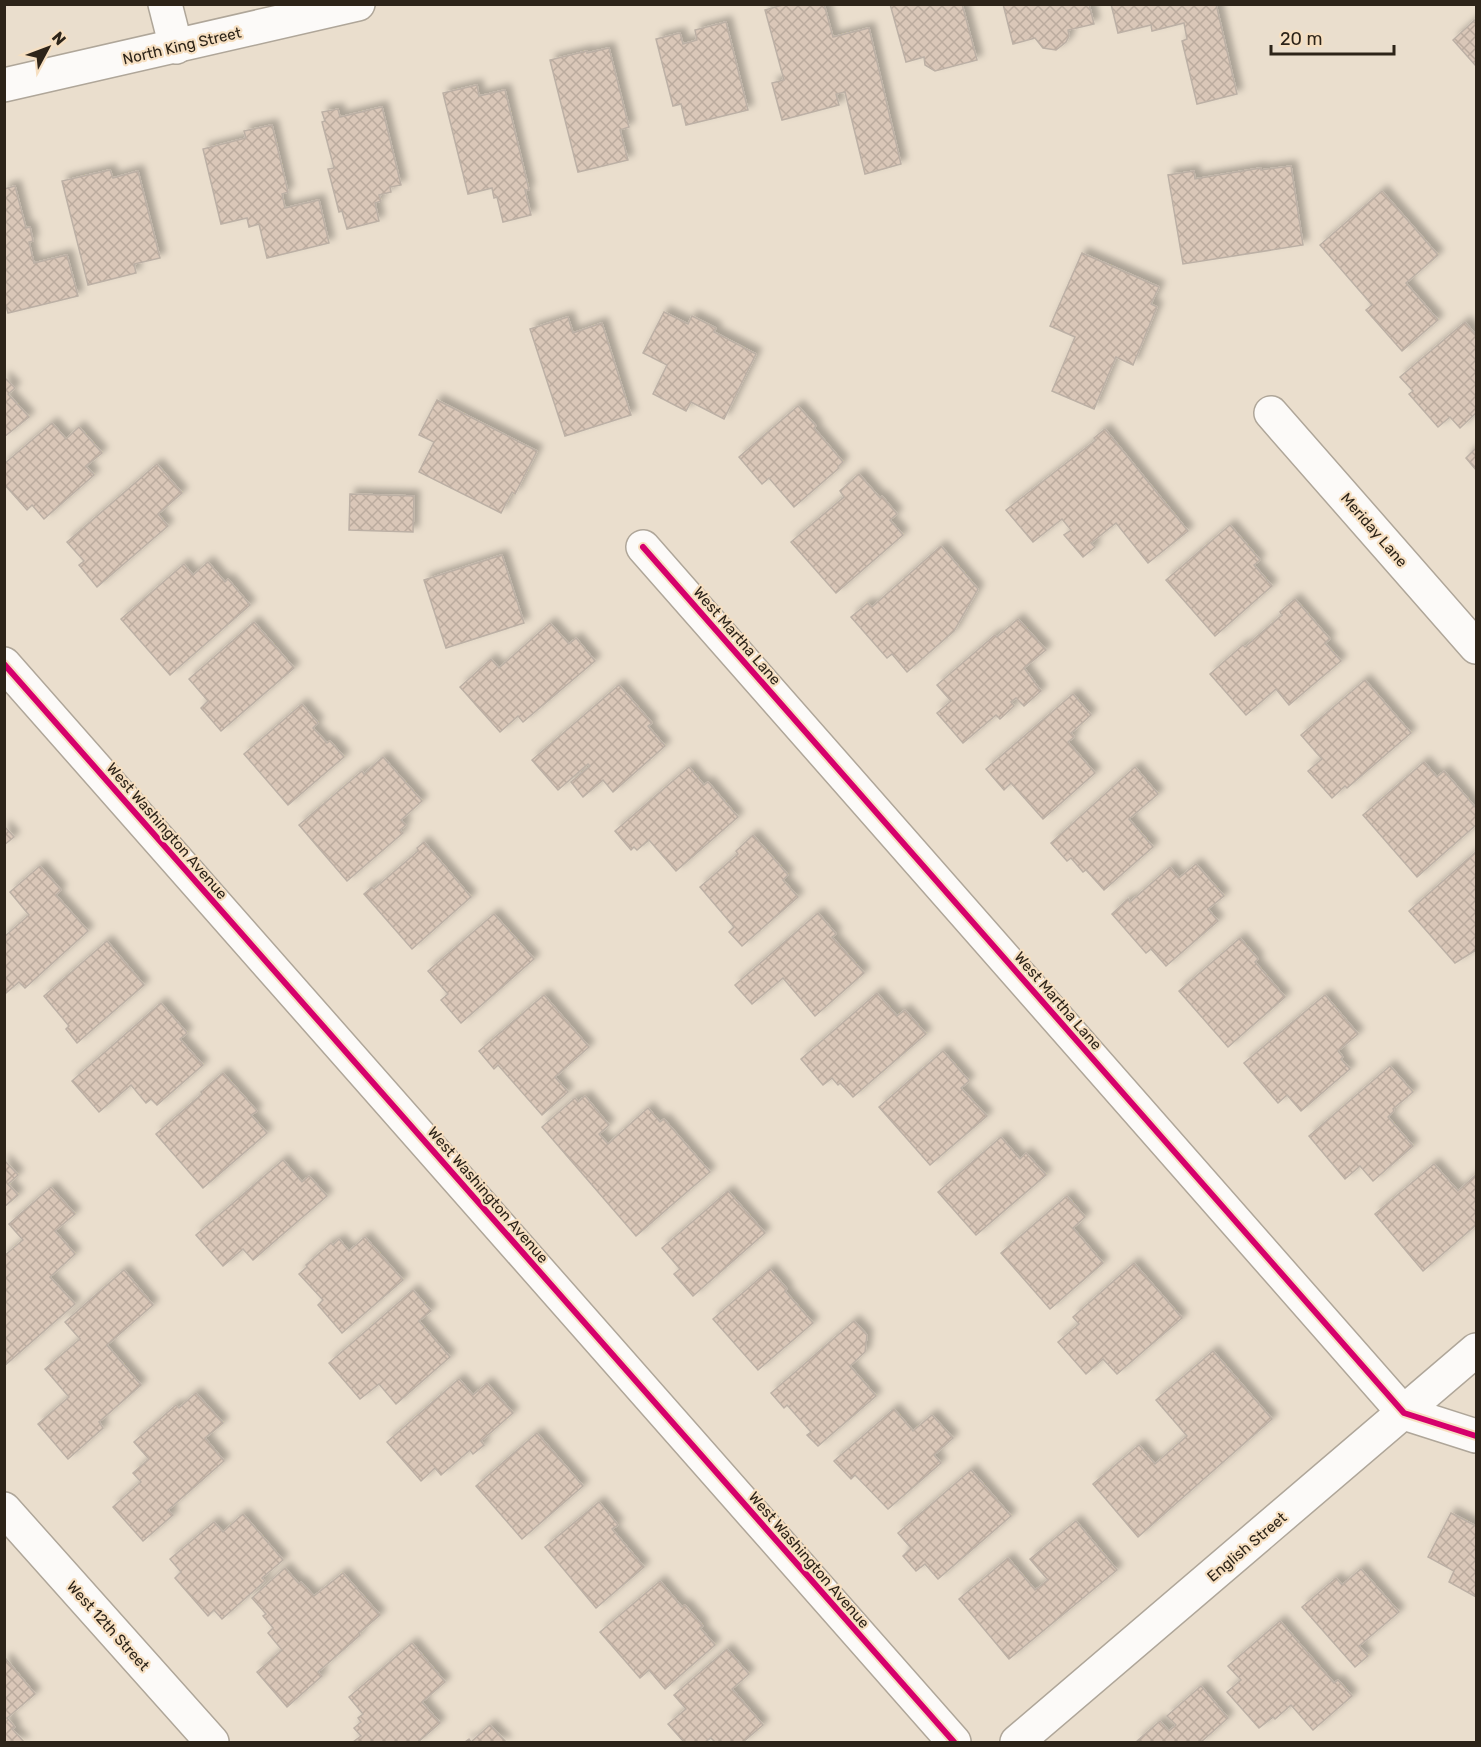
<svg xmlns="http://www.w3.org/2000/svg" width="1481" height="1747" viewBox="0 0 1481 1747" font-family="Rubik,sans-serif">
<defs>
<pattern id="building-cross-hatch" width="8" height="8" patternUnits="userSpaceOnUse" patternTransform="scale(1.5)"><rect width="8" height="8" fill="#dac7b8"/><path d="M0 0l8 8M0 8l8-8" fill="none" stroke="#bbab9e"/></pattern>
<filter id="shadow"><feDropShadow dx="5.5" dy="-5.5" stdDeviation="3" flood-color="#0004"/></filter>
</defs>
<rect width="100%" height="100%" fill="#eadecd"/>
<g fill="url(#building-cross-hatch)" stroke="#bcb0a5" stroke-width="1.5" filter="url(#shadow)">
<polygon points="786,4 824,4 833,37 869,28 901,164 865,174 845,92 836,94 839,105 782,120 772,83 784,80 765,10"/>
<polygon points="890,4 962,4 977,60 935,71 925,65 924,57 906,62"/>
<polygon points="1003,4 1089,4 1094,24 1068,30 1069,36 1066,42 1056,50 1043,48 1035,38 1013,44"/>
<polygon points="1111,4 1216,4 1237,94 1197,104 1182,41 1187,39 1184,23 1152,31 1151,25 1118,33"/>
<polygon points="1476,19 1476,66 1453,40"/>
<polygon points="726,22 748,110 686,125 681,104 673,106 656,39 680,33 683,44 697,40 695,30"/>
<polygon points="609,48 629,127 620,130 628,160 578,172 550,60 587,51 587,53"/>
<polygon points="477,85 479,96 505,90 529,190 525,190 531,215 503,222 497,197 494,198 492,188 468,194 443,93"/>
<polygon points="382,107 401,185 390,187 391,192 379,195 381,201 375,203 379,221 347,229 342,211 339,212 328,169 334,168 322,122 325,121 322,112 338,109 340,117"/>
<polygon points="272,125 288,192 282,194 285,208 319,200 329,243 267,258 259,224 249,227 247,218 221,224 203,149 246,138 244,131"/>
<polygon points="1291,166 1303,245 1183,264 1168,175 1194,171 1195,179 1261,168 1261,170"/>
<polygon points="110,170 113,178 138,171 160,258 134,264 136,273 88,285 62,181"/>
<polygon points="15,186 26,228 30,227 33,241 29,242 34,263 67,255 78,296 8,313 4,299 4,189"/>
<polygon points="1382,191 1438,255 1406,283 1438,320 1402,351 1366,310 1372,305 1320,245"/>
<polygon points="1082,253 1159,287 1151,304 1157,307 1133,365 1116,357 1094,409 1052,391 1075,337 1050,326"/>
<polygon points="664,312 688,324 692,316 716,328 714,332 756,354 724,419 691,402 686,411 653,394 667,365 643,353"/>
<polygon points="568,317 573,333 602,323 631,415 565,436 530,329"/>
<polygon points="1465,322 1476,335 1476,413 1460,428 1450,417 1438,427 1409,394 1413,391 1400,377"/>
<polygon points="4,377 15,388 8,394 29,417 4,437"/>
<polygon points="437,400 537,451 515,494 512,492 501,513 419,472 434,442 419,435"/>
<polygon points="798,406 816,426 814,428 843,462 838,467 839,468 794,507 769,478 762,484 739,457"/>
<polygon points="52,423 66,439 79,427 102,453 86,466 94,475 44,519 32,505 27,510 4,484 4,464"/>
<polygon points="1105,429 1188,531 1148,563 1116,523 1091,543 1095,547 1083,557 1064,535 1071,530 1062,519 1033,542 1006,510 1096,440 1094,438"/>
<polygon points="1476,448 1476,470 1466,458"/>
<polygon points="157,464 182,493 158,514 168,526 97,587 79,565 84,561 67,542"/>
<polygon points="859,474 880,498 882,496 897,514 890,520 903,535 836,593 791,542 844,497 840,491"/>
<polygon points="350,494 414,496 413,532 349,530"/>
<polygon points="1230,525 1260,560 1254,565 1272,586 1215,636 1166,580"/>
<polygon points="941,546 978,589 954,631 907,672 892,654 887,658 851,617 868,603 872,607"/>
<polygon points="502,555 524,623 446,648 424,580"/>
<polygon points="208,562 225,582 228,579 250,605 170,675 121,619 184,564 193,575"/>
<polygon points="1295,599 1330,639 1325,643 1341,661 1289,705 1276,689 1246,715 1210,674 1243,645 1245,647 1282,615 1280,612"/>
<polygon points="1018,619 1046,650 1024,668 1041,691 1024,706 1016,698 1011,702 1014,706 1000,719 996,715 963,743 937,713 951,701 937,685 995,635 997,637"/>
<polygon points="254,622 294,668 221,731 201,708 208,701 189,679"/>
<polygon points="550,623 569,644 576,638 595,661 523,722 518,716 500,732 460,687 491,659 499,668"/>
<polygon points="1365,680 1411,733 1347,788 1345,786 1332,798 1308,771 1322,759 1301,735"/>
<polygon points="619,685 652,723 648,726 665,746 613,792 603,780 583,797 571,782 590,766 588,764 558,790 532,760"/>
<polygon points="1073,694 1091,715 1071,733 1074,737 1068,742 1095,773 1043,819 1011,783 1004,790 986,769"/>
<polygon points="302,704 318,723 313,728 327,743 330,741 344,757 288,805 244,754"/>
<polygon points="383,757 422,801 401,820 406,825 400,830 403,833 347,881 299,825 362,771 364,774"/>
<polygon points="1424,762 1437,777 1444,771 1476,808 1476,825 1417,877 1363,815"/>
<polygon points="689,767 704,785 708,782 738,817 676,871 649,840 637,850 634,847 631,850 615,831"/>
<polygon points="1135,767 1158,794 1129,819 1153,847 1104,890 1086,870 1083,872 1071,858 1067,861 1051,843"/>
<polygon points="4,826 14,837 4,845"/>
<polygon points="753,835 788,875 783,880 798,897 742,946 729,932 734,927 700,887 738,854 736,851"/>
<polygon points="424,842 471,897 412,949 364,894 372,887 374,889 418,851 417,848"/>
<polygon points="1476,852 1476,950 1455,963 1409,911"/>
<polygon points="1196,864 1224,896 1208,909 1218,921 1166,966 1151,949 1146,953 1112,914 1128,899 1130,902 1170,867 1179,878"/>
<polygon points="40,866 61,890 56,895 88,931 25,988 19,982 6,993 4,991 4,937 29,915 10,892"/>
<polygon points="818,913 836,934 832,937 864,973 815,1016 783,978 752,1004 735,985"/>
<polygon points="494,914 534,959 461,1023 441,1000 448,994 428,971"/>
<polygon points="1240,938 1258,959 1255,962 1285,997 1228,1047 1179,991"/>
<polygon points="107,941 144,985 77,1043 66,1029 69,1026 44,996"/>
<polygon points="877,993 897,1016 905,1010 926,1034 853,1097 840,1083 838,1085 832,1078 823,1085 801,1059"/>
<polygon points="544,995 589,1047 555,1077 568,1092 542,1115 498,1065 494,1069 479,1051"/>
<polygon points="1325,995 1358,1034 1338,1051 1343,1057 1341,1059 1350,1069 1301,1111 1287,1095 1278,1103 1244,1063"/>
<polygon points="161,1003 187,1033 180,1039 203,1065 157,1105 151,1099 146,1103 131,1085 99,1112 72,1081"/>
<polygon points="943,1051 969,1081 961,1088 987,1116 930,1165 879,1107"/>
<polygon points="1390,1066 1413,1092 1393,1109 1394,1111 1388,1117 1413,1146 1373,1181 1360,1166 1345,1179 1309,1136"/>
<polygon points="223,1073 257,1111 251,1115 267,1133 203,1188 156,1134 202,1094 201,1092"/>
<polygon points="585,1096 609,1125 599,1134 608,1144 648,1108 660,1122 664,1119 710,1172 636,1236 542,1127 575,1098 578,1102"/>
<polygon points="1001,1137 1020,1159 1026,1153 1046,1175 976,1235 938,1192"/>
<polygon points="4,1160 18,1175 8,1184 18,1195 4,1207"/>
<polygon points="283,1160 302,1182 309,1176 327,1196 253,1260 243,1249 223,1266 196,1235"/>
<polygon points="1434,1164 1458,1191 1476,1175 1476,1225 1423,1271 1375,1214"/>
<polygon points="51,1187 75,1214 55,1231 75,1254 50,1277 75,1304 4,1366 4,1256 23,1240 9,1224"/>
<polygon points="728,1191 765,1233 693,1296 674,1274 680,1269 662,1248"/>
<polygon points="1067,1196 1085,1217 1073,1228 1103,1263 1050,1309 1001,1253"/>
<polygon points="365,1237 403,1280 342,1333 318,1305 323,1300 299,1274 307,1267 306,1265 331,1243 333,1245 339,1239 349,1251"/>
<polygon points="1134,1263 1182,1318 1117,1374 1103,1359 1086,1374 1058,1342 1079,1324 1073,1317"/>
<polygon points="770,1269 787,1289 785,1291 813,1323 758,1370 713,1319"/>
<polygon points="124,1270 153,1305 107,1345 141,1385 99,1422 103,1428 68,1459 38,1424 69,1397 45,1369 80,1339 65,1322"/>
<polygon points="413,1290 431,1311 419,1321 450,1357 396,1404 379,1384 360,1399 329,1363"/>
<polygon points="854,1321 867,1335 865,1352 850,1366 876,1396 818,1446 807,1435 811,1432 787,1405 784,1408 771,1393"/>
<polygon points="1213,1351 1272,1419 1138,1537 1093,1484 1139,1445 1155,1464 1187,1436 1156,1400"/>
<polygon points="459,1379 473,1395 487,1383 513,1413 481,1441 484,1445 473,1454 470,1450 441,1475 435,1468 421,1481 387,1442"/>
<polygon points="196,1393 223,1423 205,1438 224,1461 168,1510 173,1515 143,1541 113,1507 141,1482 133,1473 149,1459 134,1442 176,1405 179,1408"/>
<polygon points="894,1409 913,1431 932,1415 953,1438 934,1455 941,1463 888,1509 855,1475 851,1479 834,1461"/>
<polygon points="537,1433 583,1486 522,1539 476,1486"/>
<polygon points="971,1470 1011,1516 938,1579 925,1564 916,1571 903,1556 911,1548 898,1533"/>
<polygon points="599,1502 618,1525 612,1529 644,1567 596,1608 545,1547"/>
<polygon points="1451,1513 1476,1526 1476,1597 1449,1582 1454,1571 1428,1557"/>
<polygon points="243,1514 283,1560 262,1578 265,1581 222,1619 214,1610 208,1616 175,1578 181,1572 170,1559 214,1522 223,1532"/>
<polygon points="1076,1521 1117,1570 1009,1659 959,1599 1008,1558 1035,1590 1048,1580 1030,1559"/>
<polygon points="285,1568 299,1584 301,1582 314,1596 343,1573 380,1615 359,1633 360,1635 318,1672 322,1676 287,1707 257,1672 282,1650 268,1633 273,1628 263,1616 266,1614 252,1598"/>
<polygon points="1361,1569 1399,1612 1359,1646 1368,1656 1355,1667 1302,1607 1336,1578 1342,1585"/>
<polygon points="660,1581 682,1607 685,1605 703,1626 700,1628 715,1645 665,1689 649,1670 640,1678 600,1632"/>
<polygon points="1280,1621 1334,1683 1338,1680 1352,1696 1313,1730 1291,1705 1275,1719 1273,1717 1259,1728 1227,1692 1241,1680 1228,1666"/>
<polygon points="412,1643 445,1682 422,1702 440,1723 418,1742 353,1742 361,1736 354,1728 361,1722 358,1718 363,1714 349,1697"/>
<polygon points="727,1649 749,1674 732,1689 763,1725 743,1742 715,1742 711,1738 705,1742 684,1742 668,1724 686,1709 674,1695"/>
<polygon points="6,1659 35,1694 7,1718 15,1727 12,1729 24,1742 4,1742 4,1661"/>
<polygon points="1201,1686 1228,1718 1201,1742 1136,1742 1160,1721 1169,1731 1176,1725 1167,1716"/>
<polygon points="490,1725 506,1742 465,1742 469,1739 471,1742"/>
</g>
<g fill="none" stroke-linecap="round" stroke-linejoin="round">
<g stroke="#afa699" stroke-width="36">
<g id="minor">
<polyline points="165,4 176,47"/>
<polyline points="4,85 358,4"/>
<polyline points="1271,413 1476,647"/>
<polyline points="643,547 1404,1413 1476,1436"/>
<polyline points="4,1509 212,1742"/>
</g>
</g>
<g stroke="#afa699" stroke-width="36">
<g id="tertiary">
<polyline points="4,664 954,1742"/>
<polyline points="1017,1742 1476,1350"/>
</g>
</g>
<use href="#minor" stroke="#fcfaf8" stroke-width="33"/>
<use href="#tertiary" stroke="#fcfaf8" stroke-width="33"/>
<g stroke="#f6dfc1" stroke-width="10">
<g id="cycleway">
<polyline points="643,547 1404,1413 1476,1436"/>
<polyline points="4,664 954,1742"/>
</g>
</g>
<use href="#cycleway" stroke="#d6006c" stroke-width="6"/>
</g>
<g text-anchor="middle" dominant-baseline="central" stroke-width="4.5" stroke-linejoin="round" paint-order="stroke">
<g font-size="15" fill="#2d2419" stroke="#f6dfc1">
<text transform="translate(182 46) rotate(-13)">North King Street</text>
<text transform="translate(1374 530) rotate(49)">Meriday Lane</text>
<text transform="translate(737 636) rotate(49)">West Martha Lane</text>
<text transform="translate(167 831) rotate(49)">West Washington Avenue</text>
<text transform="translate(1058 1001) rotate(49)">West Martha Lane</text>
<text transform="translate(488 1195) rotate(49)">West Washington Avenue</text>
<text transform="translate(1247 1547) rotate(-40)">English Street</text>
<text transform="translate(809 1560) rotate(49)">West Washington Avenue</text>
<text transform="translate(108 1626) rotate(48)">West 12th Street</text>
</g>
</g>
<rect width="1481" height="1747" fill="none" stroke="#2d2419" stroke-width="12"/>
<g transform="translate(48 48) rotate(49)" stroke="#f6dfc1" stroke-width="4.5" paint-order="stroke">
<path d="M0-4.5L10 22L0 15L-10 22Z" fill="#2d2419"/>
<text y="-9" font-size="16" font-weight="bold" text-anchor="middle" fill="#2d2419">N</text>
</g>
<path d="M1271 45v9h123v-9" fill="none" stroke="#2d2419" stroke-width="3"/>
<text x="1280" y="45" font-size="18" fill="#2d2419" stroke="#f6dfc1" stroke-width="4.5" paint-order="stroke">20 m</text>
</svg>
